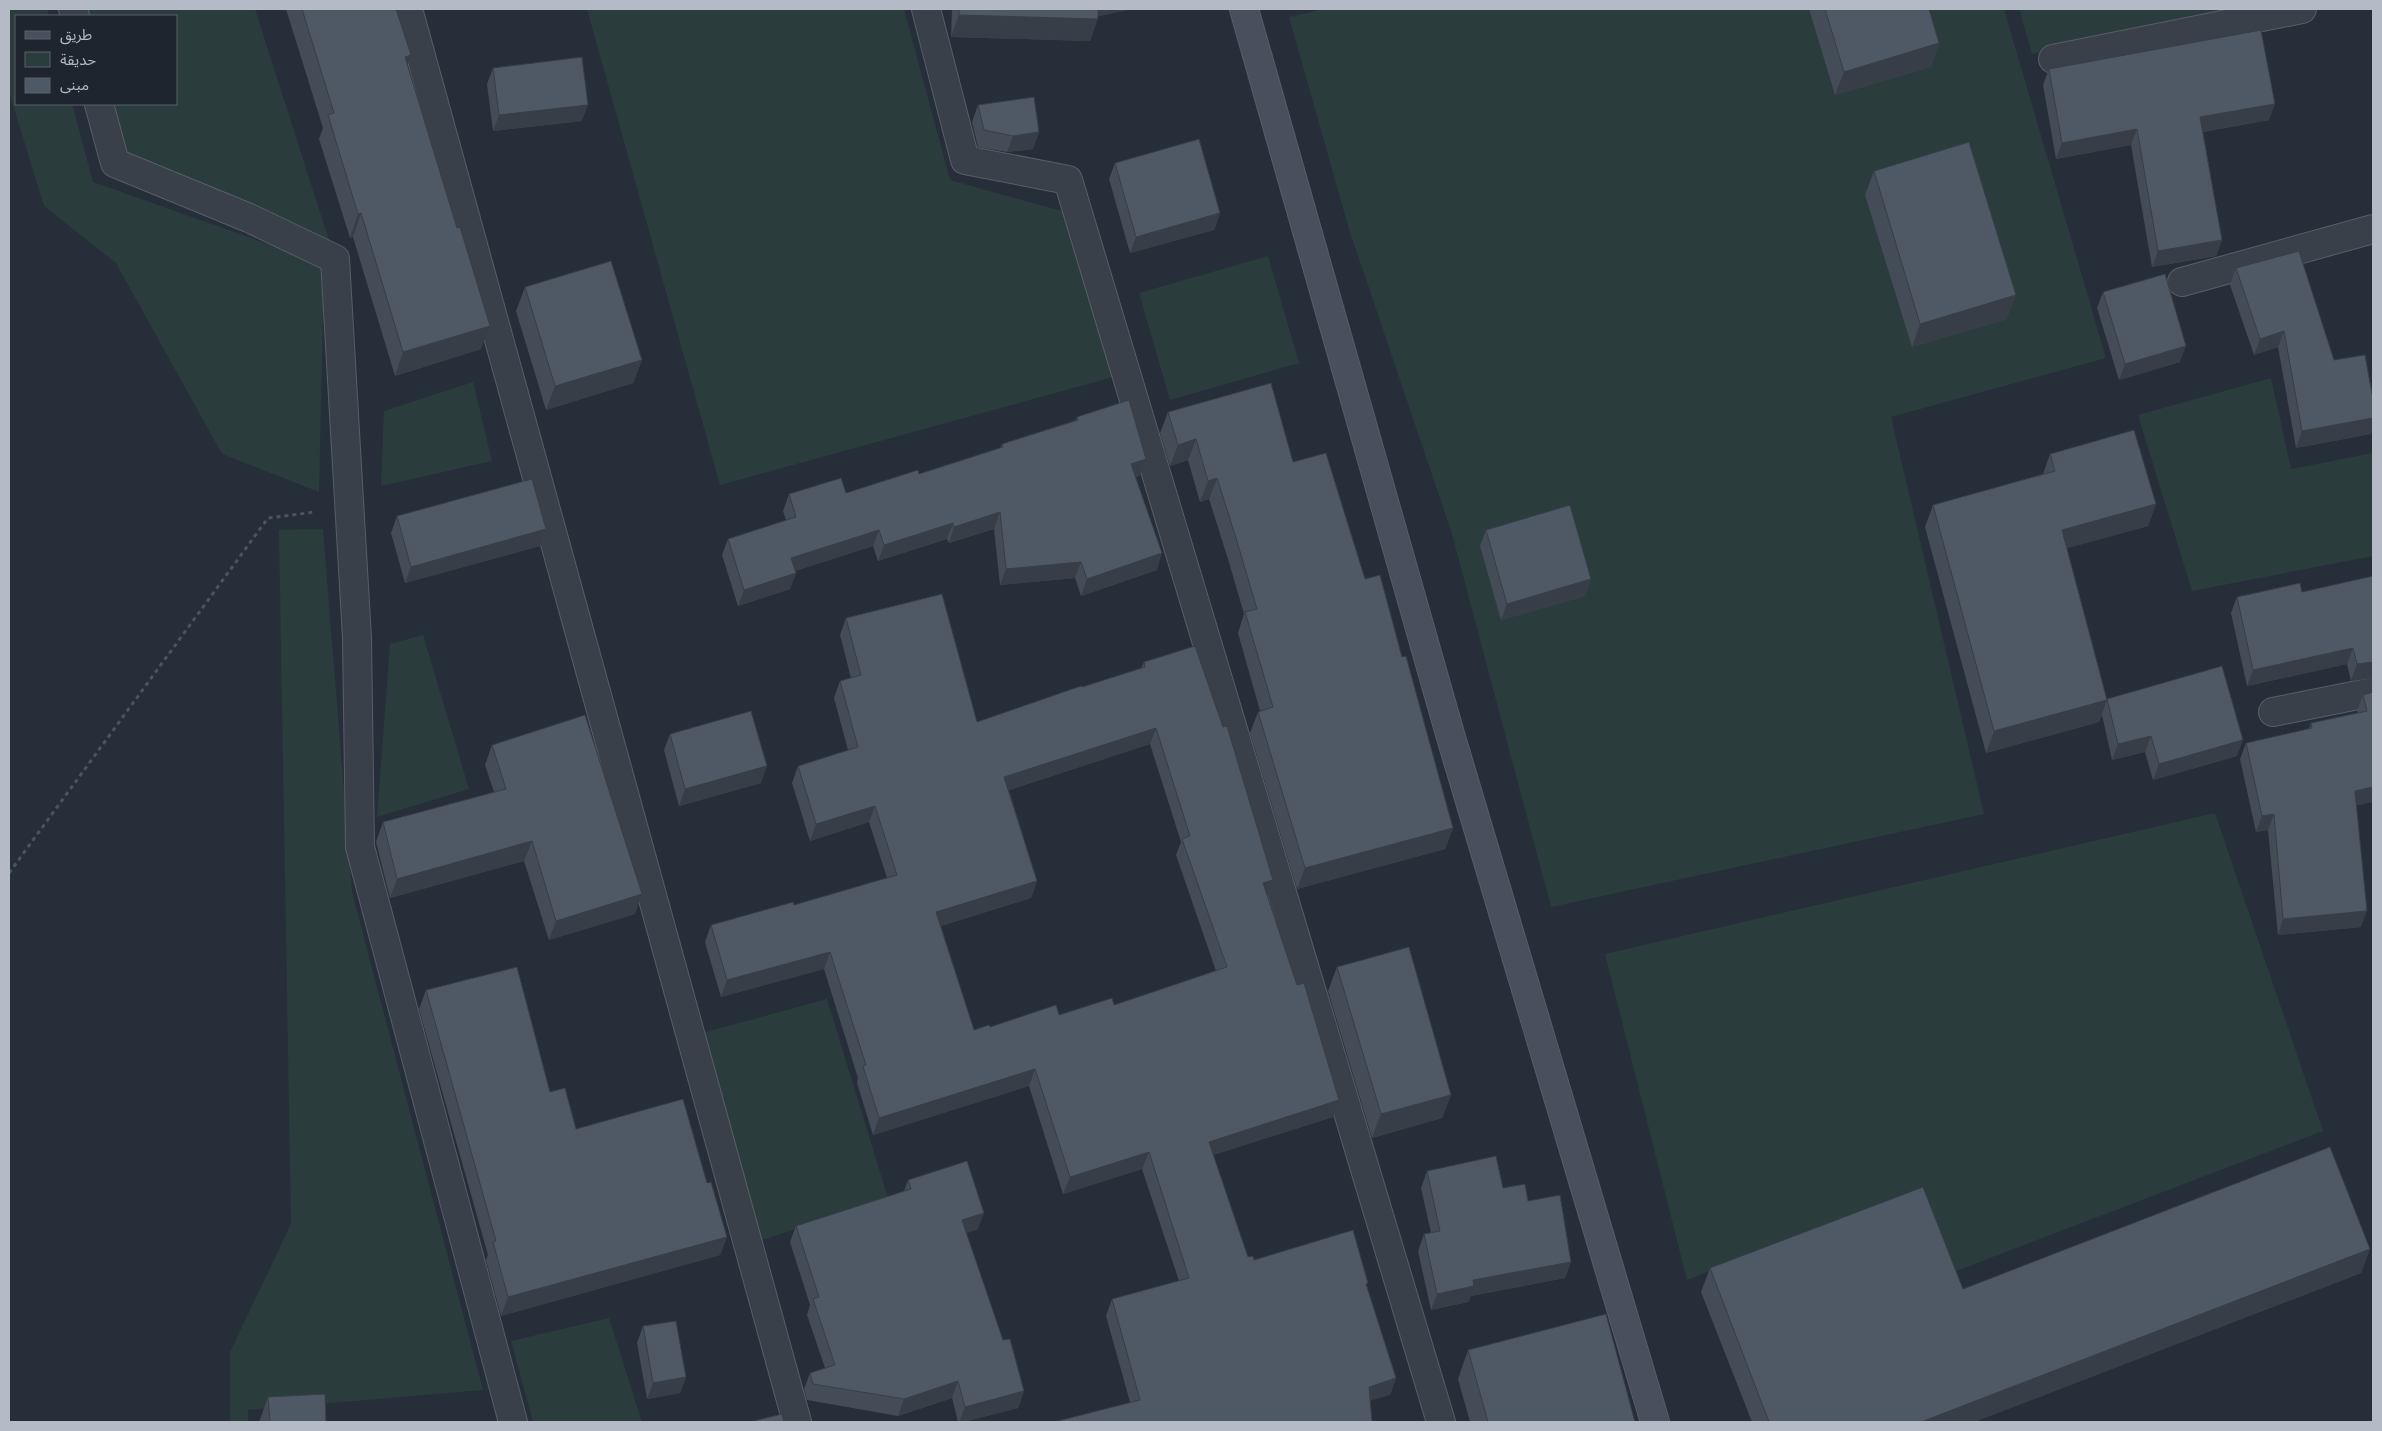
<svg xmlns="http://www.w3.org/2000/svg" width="2382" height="1431" viewBox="0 0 2382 1431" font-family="'Open Sans','Noto Sans Arabic',sans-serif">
<rect width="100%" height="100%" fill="#262e3a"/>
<g fill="#2b3c3d">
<polygon points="9,9 47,9 49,16 16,16 16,104 72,104 93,182 324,264 319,492 222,454 116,263 44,206 9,92"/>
<polygon points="73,9 255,9 335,259 115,163 99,104 176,104 176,16 75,16"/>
<polygon points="587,9 904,9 950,180 1065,212 1117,376 720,485"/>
<polygon points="1323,9 2004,9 2106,358 1891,417 1984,814 1551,907 1452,534 1349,229 1289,17"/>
<polygon points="2019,9 2218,9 2220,14 2032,54"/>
<polygon points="1268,256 1299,363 1170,400 1139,293"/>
<polygon points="2271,378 2291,469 2373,453 2373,556 2192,591 2138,415"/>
<polygon points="473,382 492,461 381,486 384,411"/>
<polygon points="323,529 352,892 483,1390 248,1410 248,1422 230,1422 230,1352 291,1224 279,530"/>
<polygon points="423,635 469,789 377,817 390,644"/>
<polygon points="2215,813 2323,1131 1956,1271 1923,1187 1687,1280 1605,954"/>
<polygon points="827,999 888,1198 748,1245 691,1036"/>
<polygon points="609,1318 642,1422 533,1422 511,1341"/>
</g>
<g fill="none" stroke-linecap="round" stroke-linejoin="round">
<g stroke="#585e68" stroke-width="30">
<g id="street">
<polyline points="73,9 75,16"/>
<polyline points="408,9 797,1422"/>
<polyline points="926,9 965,160 1068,180 1441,1422"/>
<polyline points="2053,59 2302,9"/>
<polyline points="99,104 115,163 249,218 335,259 357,638 360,847 513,1422"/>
<polyline points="2182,282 2373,229"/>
<polyline points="2273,712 2373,692"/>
</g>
</g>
<g stroke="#585e68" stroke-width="30">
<polyline id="secondary" points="1244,9 1450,734 1655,1422"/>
</g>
<polyline stroke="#48575a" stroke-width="3" stroke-dasharray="4 4" stroke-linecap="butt" points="9,873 268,518 315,512"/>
<use href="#street" stroke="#3a404a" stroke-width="28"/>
<use href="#secondary" stroke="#484f5d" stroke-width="28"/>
</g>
<g fill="#444c57" fill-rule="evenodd">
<polygon points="286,9 396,9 411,55 407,65 481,349 395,376 353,237 350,238 319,139 323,128"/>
<polygon points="952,9 1132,9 1098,16 1090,41 951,37"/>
<polygon points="1809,9 1929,9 1939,43 1931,67 1835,95"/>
<polygon points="493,68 582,121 493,131 487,84"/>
<polygon points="2049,69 2269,120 2203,132 2222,240 2216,256 2152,267 2131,145 2056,159 2043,85"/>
<polygon points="978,105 1039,132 1033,149 1007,152 978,147 972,122"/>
<polygon points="1115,163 1220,213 1214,230 1130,253 1109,179"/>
<polygon points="1874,171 2007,319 1912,347 1865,195"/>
<polygon points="2236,268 2334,360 2373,399 2373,427 2371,434 2296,448 2278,347 2254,355 2230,285"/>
<polygon points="525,287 642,360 633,383 546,410 516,311"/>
<polygon points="2103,292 2180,362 2119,380 2097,308"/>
<polygon points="1168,412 1293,462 1365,579 1402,657 1453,828 1445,849 1297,889 1250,733 1258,712 1260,711 1238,633 1244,614 1228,559 1209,499 1200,502 1188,460 1170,466 1160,433"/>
<polygon points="1077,417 1140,475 1136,477 1157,570 1081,596 1075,578 1000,585 994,529 949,543 947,539 878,561 873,546 795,571 796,573 790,589 738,606 722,555 728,539 786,520 783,511 789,494 846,493 919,474 1000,448 1002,444 1076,420"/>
<polygon points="2050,454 2156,504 2148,526 2067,548 2107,700 2237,756 2153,780 2145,752 2112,760 2102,715 2099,722 1986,753 1925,527 1933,505 2043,474"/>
<polygon points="397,516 546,529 540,546 405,583 391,533"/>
<polygon points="1486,530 1591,579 1585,596 1501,620 1480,546"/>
<polygon points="2373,576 2373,678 2351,681 2347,664 2247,686 2231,613 2237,597 2302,592"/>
<path d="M846,618L977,722L1141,668L1144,662L1267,895L1297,985L1339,1100L1333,1117L1213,1155L1248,1257L1367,1286L1396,1378L1390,1395L1130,1402L1106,1316L1112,1299L1179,1281L1142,1169L1063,1194L1029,1086L873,1135L857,1083L858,1078L824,969L721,997L705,942L711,925L794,905L887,878L869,822L810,841L792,783L798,766L848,750L834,698L840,681L851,678L840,635ZM1150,744L1181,842L1176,855L1216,971L1114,1005L1059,1015L974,1030L941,926L1031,898L1037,881L1009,790Z"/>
<polygon points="2373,692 2357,805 2361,927 2278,935 2268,830 2256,832 2240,759 2246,743 2309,729 2311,723 2358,713 2357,711 2363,695"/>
<polygon points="670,734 761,783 679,806 664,750"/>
<polygon points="492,745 635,914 549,940 524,861 390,898 376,842 383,822 494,792 485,765"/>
<polygon points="1337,967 1451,1095 1442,1118 1372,1138 1328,991"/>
<polygon points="426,990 550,1092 576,1129 707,1183 727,1237 720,1255 501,1316 486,1260 488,1255 419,1009"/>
<polygon points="1427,1171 1503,1188 1528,1201 1571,1262 1565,1278 1471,1296 1468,1302 1431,1310 1418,1251 1424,1234 1431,1233 1421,1188"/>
<polygon points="908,1180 978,1229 966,1233 1003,1340 1024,1391 1018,1408 963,1422 958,1422 952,1398 898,1416 807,1400 804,1389 810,1373 825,1368 807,1315 810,1305 790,1242 796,1226 904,1191"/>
<polygon points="2370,1249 2361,1273 1974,1422 1752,1422 1701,1292 1710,1268 1963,1289"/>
<polygon points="643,1326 686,1377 680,1393 647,1399 637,1343"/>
<polygon points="1468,1350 1635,1422 1470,1422 1458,1379"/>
<polygon points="268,1397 326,1422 259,1422"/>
</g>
<g fill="#373e47">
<polygon points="1094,9 1132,9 1091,18"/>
<polygon points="959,15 1098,19 1090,41 951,37"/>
<polygon points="1939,43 1931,67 1835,95 1844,72"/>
<polygon points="411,55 402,79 405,57"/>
<polygon points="2275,104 2269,120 2194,133 2200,117"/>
<polygon points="588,105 582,121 493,131 499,115"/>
<polygon points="2137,129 2131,145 2056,159 2062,143"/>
<polygon points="1039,132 1033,149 1007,152 1013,136"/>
<polygon points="361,213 353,237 350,238 358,214"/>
<polygon points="1220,213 1214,230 1130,253 1136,237"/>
<polygon points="2222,240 2216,256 2152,267 2158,251"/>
<polygon points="2016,295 2007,319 1912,347 1920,324"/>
<polygon points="490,326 481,349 395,376 403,352"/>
<polygon points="2284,331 2278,347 2254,355 2260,339"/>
<polygon points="2186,346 2180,362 2119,380 2125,364"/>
<polygon points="642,360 633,383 546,410 555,386"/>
<polygon points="2373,418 2373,427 2371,434 2296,448 2302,431"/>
<polygon points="1196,439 1188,460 1170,466 1178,445"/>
<polygon points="1146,459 1140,475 1125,480 1131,464"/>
<polygon points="1217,478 1209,499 1200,502 1208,481"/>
<polygon points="2156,504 2148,526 2054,552 2062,530"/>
<polygon points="1000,512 994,529 949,543 954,527"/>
<polygon points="953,523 947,539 878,561 884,545"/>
<polygon points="546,529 540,546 405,583 411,567"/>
<polygon points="879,530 873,546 785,574 791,558"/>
<polygon points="1162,553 1157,570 1081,596 1087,579"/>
<polygon points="1081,562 1075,578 1000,585 1006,569"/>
<polygon points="796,573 790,589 738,606 744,590"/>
<polygon points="1591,579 1585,596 1501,620 1507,604"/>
<polygon points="2353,648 2347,664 2247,686 2253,670"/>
<polygon points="2373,662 2373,678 2351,681 2357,664"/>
<polygon points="2107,700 2099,722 1986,753 1994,731"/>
<polygon points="1156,728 1150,744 998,794 1004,777"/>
<polygon points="2151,736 2145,752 2112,760 2118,744"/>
<polygon points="2243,740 2237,756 2153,780 2159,764"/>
<polygon points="767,766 761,783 679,806 685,789"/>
<polygon points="2373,787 2373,802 2350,807 2355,791"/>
<polygon points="875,806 869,822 810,841 816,824"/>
<polygon points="2274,814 2268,830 2256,832 2262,816"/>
<polygon points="1453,828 1445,849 1297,889 1305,868"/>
<polygon points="532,841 524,861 390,898 397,879"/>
<polygon points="1273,880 1267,897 1263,883"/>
<polygon points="1037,881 1031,898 930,929 936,912"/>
<polygon points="642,894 635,914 549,940 556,921"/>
<polygon points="2367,911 2361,927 2278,935 2283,919"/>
<polygon points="830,952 824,969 721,997 727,980"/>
<polygon points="1035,1069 1029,1086 873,1135 879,1118"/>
<polygon points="1451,1095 1442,1118 1372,1138 1381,1114"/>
<polygon points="1339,1100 1333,1117 1203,1158 1209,1142"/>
<polygon points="1149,1152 1142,1169 1063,1194 1070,1177"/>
<polygon points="984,1213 978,1229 956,1236 962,1220"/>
<polygon points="727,1237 720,1255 501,1316 508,1297"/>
<polygon points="2370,1249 2361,1273 1974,1422 1921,1422"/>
<polygon points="1571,1262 1565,1278 1471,1296 1468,1302 1431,1310 1437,1294 1473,1280"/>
<polygon points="686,1377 680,1393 647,1399 653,1383"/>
<polygon points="1396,1378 1390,1395 1363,1403 1369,1387"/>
<polygon points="958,1381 952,1398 898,1416 904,1399"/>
<polygon points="1024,1391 1018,1408 963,1422 959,1422 965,1407"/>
</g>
<g fill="#4f5865" stroke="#373e47" fill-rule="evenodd">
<polygon points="302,9 396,9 411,55 405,57 457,228 460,227 490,326 403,352 361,213 358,214 328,115 334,113"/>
<polygon points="959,9 1098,9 1098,19 959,15"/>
<polygon points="1825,9 1929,9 1939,43 1844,72"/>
<polygon points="2261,30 2275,104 2200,117 2222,240 2158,251 2137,129 2062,143 2049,69"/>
<polygon points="582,57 588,105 499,115 493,68"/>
<polygon points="1034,97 1039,132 1013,136 984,130 978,105"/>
<polygon points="1199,139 1220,213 1136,237 1115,163"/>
<polygon points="1969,142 2016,295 1920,324 1874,171"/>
<polygon points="2299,251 2334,360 2365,355 2373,399 2373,418 2302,431 2284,331 2260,339 2236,268"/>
<polygon points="611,261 642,360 555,386 525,287"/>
<polygon points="2165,274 2186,346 2125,364 2103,292"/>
<polygon points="1271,383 1293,462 1326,453 1365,579 1380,575 1402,657 1406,656 1453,828 1305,868 1258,712 1273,707 1245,612 1257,609 1236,538 1217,478 1208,481 1196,439 1178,445 1168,412"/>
<polygon points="1129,400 1146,459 1131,464 1162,553 1087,579 1081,562 1006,569 1000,512 954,527 953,523 884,545 879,530 791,558 796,573 744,590 728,539 796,517 789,494 841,478 846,493 918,470 919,474 1003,447 1002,444 1078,420 1077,417"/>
<polygon points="2134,430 2156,504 2062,530 2107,700 1994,731 1933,505 2055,471 2050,454"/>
<polygon points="532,479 546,529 411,567 397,516"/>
<polygon points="1570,505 1591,579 1507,604 1486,530"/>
<polygon points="2373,576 2373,662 2357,664 2353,648 2253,670 2237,597 2300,583 2302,592"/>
<path d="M942,594L977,722L1081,686L1082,687L1145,667L1144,662L1195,646L1223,727L1227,726L1273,880L1263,883L1297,985L1304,983L1339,1100L1209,1142L1248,1257L1253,1256L1254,1260L1353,1230L1368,1283L1366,1284L1396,1378L1369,1387L1372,1422H1054L1140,1400L1112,1299L1189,1278L1149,1152L1070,1177L1035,1069L879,1118L863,1066L866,1065L830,952L727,980L711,925L793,902L794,905L897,875L875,806L816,824L798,766L858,747L840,681L861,675L846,618ZM1156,728L1190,836L1182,839L1227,967L1114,1005L1112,998L1059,1015L1056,1005L990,1027L989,1025L974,1030L936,912L1037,881L1004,777Z"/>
<polygon points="2222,666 2243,740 2159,764 2151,736 2118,744 2107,699"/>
<polygon points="2373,692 2373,787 2355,791 2367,911 2283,919 2274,814 2262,816 2246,743 2312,728 2311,723 2367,711 2363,695"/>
<polygon points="751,711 767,766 685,789 670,734"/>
<polygon points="585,715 642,894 556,921 532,841 397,879 383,822 506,789 492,745"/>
<polygon points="1409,947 1451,1095 1381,1114 1337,967"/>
<polygon points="517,967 550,1092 565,1088 576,1129 683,1099 707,1183 711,1182 727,1237 508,1297 493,1242 496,1241 426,990"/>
<polygon points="2330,1147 2370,1249 1921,1422 1769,1422 1710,1268 1923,1187 1963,1289"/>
<polygon points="1496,1156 1503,1188 1525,1184 1528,1201 1560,1195 1571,1262 1473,1280 1474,1286 1437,1294 1424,1234 1440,1231 1427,1171"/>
<polygon points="967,1161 984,1213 962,1220 1003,1340 1010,1339 1024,1391 965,1407 958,1381 904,1399 813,1384 810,1373 835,1365 813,1299 819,1297 796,1226 911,1189 908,1180"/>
<polygon points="1606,1314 1635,1422 1488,1422 1468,1350"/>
<polygon points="676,1321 686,1377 653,1383 643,1326"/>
<polygon points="325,1394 326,1422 270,1422 268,1397"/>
<polygon points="782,1414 784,1422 750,1422"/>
</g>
<rect width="2382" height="1431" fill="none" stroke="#b5bbc6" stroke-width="20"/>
<rect x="15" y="15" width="162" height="90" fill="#1f252f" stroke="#5b616b"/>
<rect x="25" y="31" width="25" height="8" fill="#484f5d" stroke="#5b616b"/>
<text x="60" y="40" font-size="15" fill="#b5bbc6">طريق</text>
<rect x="25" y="52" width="25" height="15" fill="#2b3c3d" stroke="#5b616b"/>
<text x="60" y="65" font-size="15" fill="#b5bbc6">حديقة</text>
<rect x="25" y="78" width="25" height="15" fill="#4f5865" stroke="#5b616b"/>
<text x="60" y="90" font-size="15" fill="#b5bbc6">مبنى</text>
</svg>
